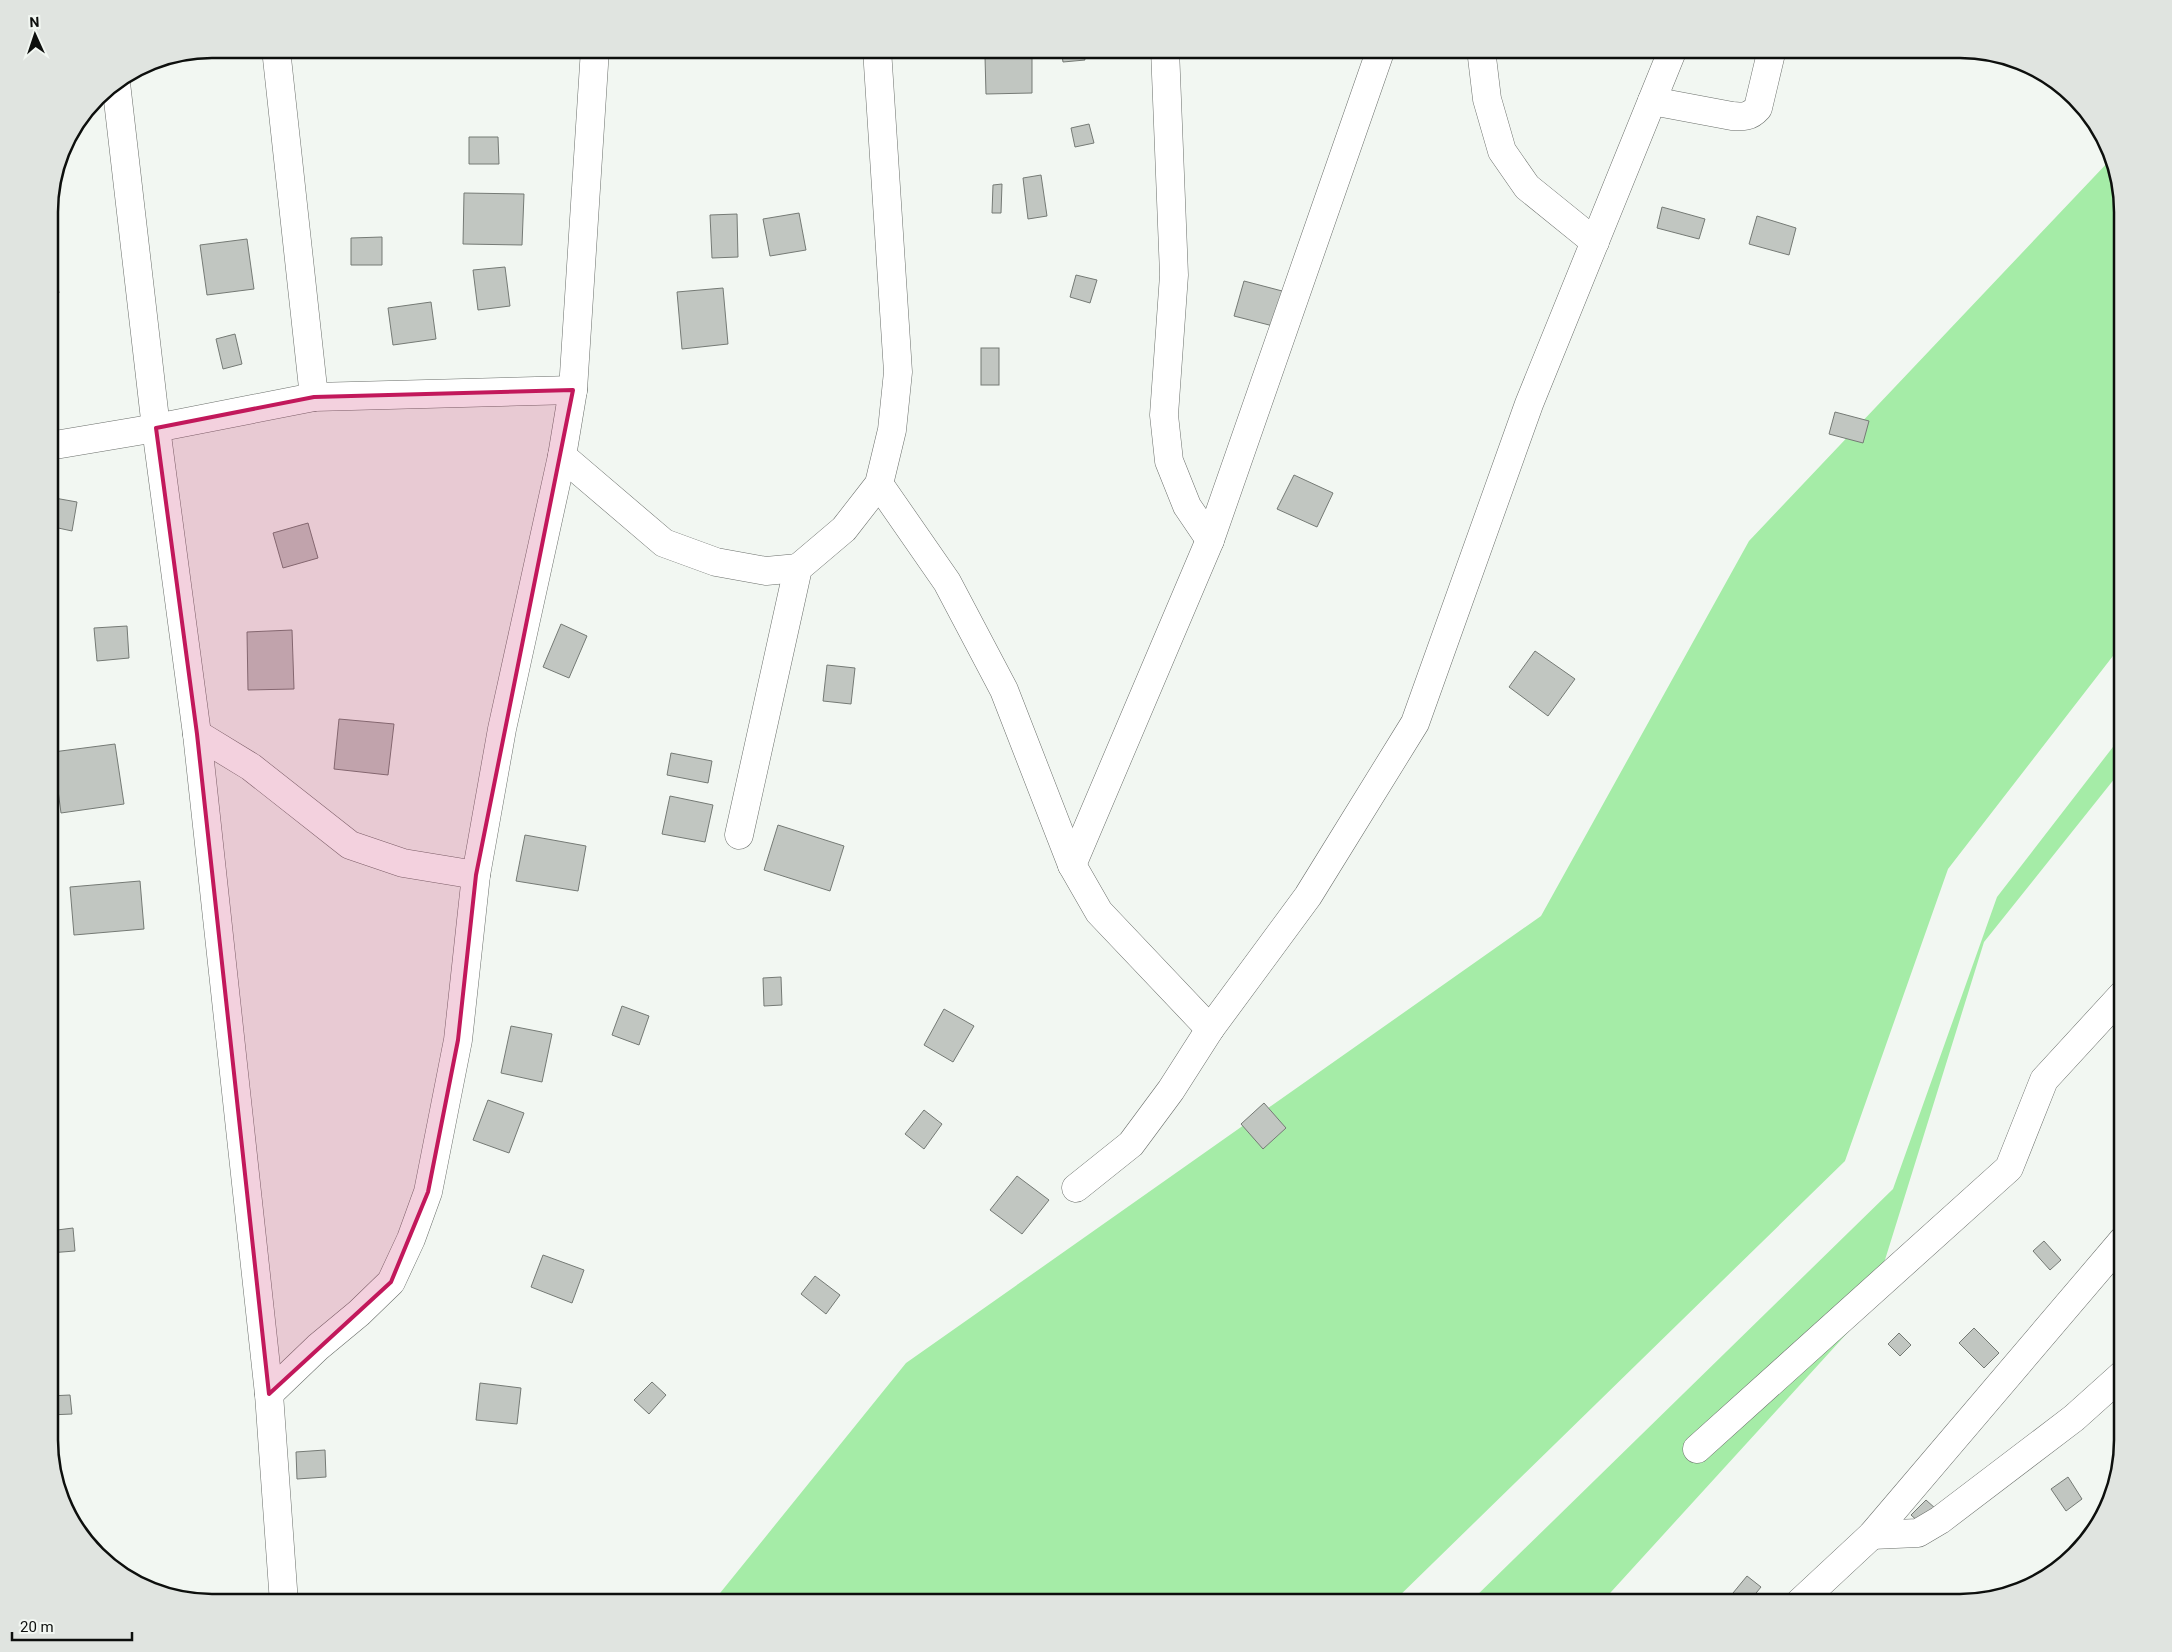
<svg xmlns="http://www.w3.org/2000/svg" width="2172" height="1652" viewBox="0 0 2172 1652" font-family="Roboto,sans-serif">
<rect width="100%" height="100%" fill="#f2f7f2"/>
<g fill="#a5eca7">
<polygon points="2111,159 2123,211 2123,643 1948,869 1845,1161 1392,1603 712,1603 906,1363 1541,916 1749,541"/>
<polygon points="2123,734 2123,768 1984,942 1870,1308 1601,1603 1469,1603 1893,1189 1997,897"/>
</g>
<g fill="#c1c6c1" stroke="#757a75">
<polygon points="984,49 1031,49 985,52"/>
<polygon points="1061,49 1083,49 1085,60 1063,62"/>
<polygon points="1032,56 1032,93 986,94 985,57"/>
<polygon points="1089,124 1094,143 1075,147 1071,128"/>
<polygon points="469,137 498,137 499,164 469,164"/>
<polygon points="1041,175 1047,216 1028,219 1023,178"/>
<polygon points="1002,184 1001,213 992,213 993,185"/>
<polygon points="464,193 524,194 522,245 463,244"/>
<polygon points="1662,207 1705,219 1699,239 1657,228"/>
<polygon points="799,213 806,250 770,256 763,219"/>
<polygon points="737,214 738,257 712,258 710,215"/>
<polygon points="1757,216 1796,228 1789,255 1749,244"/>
<polygon points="49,236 59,293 49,294"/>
<polygon points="382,237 382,265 351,265 351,238"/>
<polygon points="247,239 254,289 207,295 200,245"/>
<polygon points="505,267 510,306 478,310 473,270"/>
<polygon points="1076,275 1097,280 1090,303 1070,297"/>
<polygon points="1244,281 1286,292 1277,327 1234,316"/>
<polygon points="723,288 728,344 682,349 677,292"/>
<polygon points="431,302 436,339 393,345 388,308"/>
<polygon points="235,334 242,364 223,369 216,339"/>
<rect x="981" y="348" width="18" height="37"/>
<polygon points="1835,412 1869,421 1863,443 1829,434"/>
<polygon points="1294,475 1333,493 1317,527 1277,509"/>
<polygon points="49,497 77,502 72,531 49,526"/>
<polygon points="308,523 318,558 283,568 273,533"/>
<polygon points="561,624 587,636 569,678 543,667"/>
<polygon points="127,626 129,658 97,661 94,628"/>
<polygon points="292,630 294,689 248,690 247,632"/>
<polygon points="1535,651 1575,679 1548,716 1509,687"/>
<polygon points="827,665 855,668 851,704 823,701"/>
<polygon points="339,719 394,724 388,775 334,769"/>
<polygon points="115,744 124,804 61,813 53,752"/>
<polygon points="671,753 712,761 708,783 667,775"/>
<polygon points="670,796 713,805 705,842 662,834"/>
<polygon points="778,825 844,846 830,891 764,870"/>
<polygon points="525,835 586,846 578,891 516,881"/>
<polygon points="140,881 144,929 74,935 70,887"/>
<polygon points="781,977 782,1005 764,1006 763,978"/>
<polygon points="622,1006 649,1016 639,1045 612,1035"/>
<polygon points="944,1009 974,1026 953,1062 924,1045"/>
<polygon points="511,1026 552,1034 542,1082 501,1073"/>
<polygon points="488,1100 524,1113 509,1153 473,1140"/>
<polygon points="1264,1103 1286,1128 1263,1149 1241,1124"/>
<polygon points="924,1110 942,1124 924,1149 905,1134"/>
<polygon points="1017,1176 1049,1200 1022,1234 990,1210"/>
<polygon points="73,1228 75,1251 49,1253 49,1231"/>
<polygon points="2044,1241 2061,1260 2050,1270 2033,1251"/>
<polygon points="543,1255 584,1270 572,1303 531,1287"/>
<polygon points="815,1276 840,1295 826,1314 801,1294"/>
<polygon points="1974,1328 1999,1353 1984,1368 1959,1343"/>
<polygon points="1899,1333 1911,1345 1900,1356 1888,1344"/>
<polygon points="652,1382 666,1395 649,1414 634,1400"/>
<polygon points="480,1383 521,1388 517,1424 476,1420"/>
<polygon points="70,1395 72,1414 49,1415 49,1396"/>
<polygon points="325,1450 326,1477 297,1479 296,1452"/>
<polygon points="2068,1477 2082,1499 2066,1511 2051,1489"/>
<polygon points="1926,1500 1936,1509 1921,1524 1911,1515"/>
<polygon points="1747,1576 1761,1587 1748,1603 1745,1603 1733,1593"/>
</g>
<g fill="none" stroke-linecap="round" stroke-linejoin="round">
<g stroke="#6b6f6b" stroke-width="29">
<g id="minor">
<polyline points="276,49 314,397"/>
<polyline points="1165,49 1174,275 1164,415 1169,461 1187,506 1210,540"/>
<polyline points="1481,49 1487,99 1502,151 1527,187 1595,242"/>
<polyline points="116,83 156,428 197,734 269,1394 284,1603"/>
<path d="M1652,101L1732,116C1743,117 1750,117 1758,108L1772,49"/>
<polyline points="49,446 156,428 314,397 573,390"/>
<polyline points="562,456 664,543 716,562 766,571 798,568"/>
<polyline points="879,484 947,582 1004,690 1072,865 1099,912 1210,1029"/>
<polyline points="197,734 251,767 350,845 403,863 476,875"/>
<polyline points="739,835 798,568 844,529 879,484 892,430 898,372 877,49"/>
<polyline points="1072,865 1210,540 1381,49"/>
<polyline points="1076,1188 1131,1144 1171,1090 1210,1029 1308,896 1415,723 1529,404 1673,49"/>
<polyline points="269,1394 318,1347 359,1313 391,1282 411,1239 428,1192 458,1040 476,875 502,729 562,456 573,390 595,49"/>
<polyline points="1697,1449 2009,1168 2044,1080 2123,994"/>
<polyline points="1872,1535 1918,1533 1940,1520 2074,1418 2123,1374"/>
<polyline points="1799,1603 1872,1535 2123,1240"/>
</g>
</g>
<use href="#minor" stroke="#fff" stroke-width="28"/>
</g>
<path fill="#c2185b" fill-opacity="0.2" stroke="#c2185b" stroke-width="4" stroke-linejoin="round" d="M573,390L476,875L458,1040L428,1192L391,1282L269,1394L197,734L156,428L314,397Z"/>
<path d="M0 0H2172V1652H0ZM212 58H1960A154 154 0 0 1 2114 212V1440A154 154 0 0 1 1960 1594H212A154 154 0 0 1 58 1440V212A154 154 0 0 1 212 58Z" fill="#e0e4e0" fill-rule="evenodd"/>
<path fill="none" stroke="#0d0f0d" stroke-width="2.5" d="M212 58H1960A154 154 0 0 1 2114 212V1440A154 154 0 0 1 1960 1594H212A154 154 0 0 1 58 1440V212A154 154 0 0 1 212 58Z"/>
<g transform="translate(35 35) rotate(357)" stroke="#f2f7f2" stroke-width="4" paint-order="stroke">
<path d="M0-4L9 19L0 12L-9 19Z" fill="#0d0f0d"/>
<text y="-8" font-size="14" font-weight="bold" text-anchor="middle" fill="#0d0f0d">N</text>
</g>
<path d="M12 1632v8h120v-8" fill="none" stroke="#0d0f0d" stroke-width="2.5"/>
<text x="20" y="1632" font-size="15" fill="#0d0f0d" stroke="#f2f7f2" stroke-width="4" paint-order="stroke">20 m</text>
</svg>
